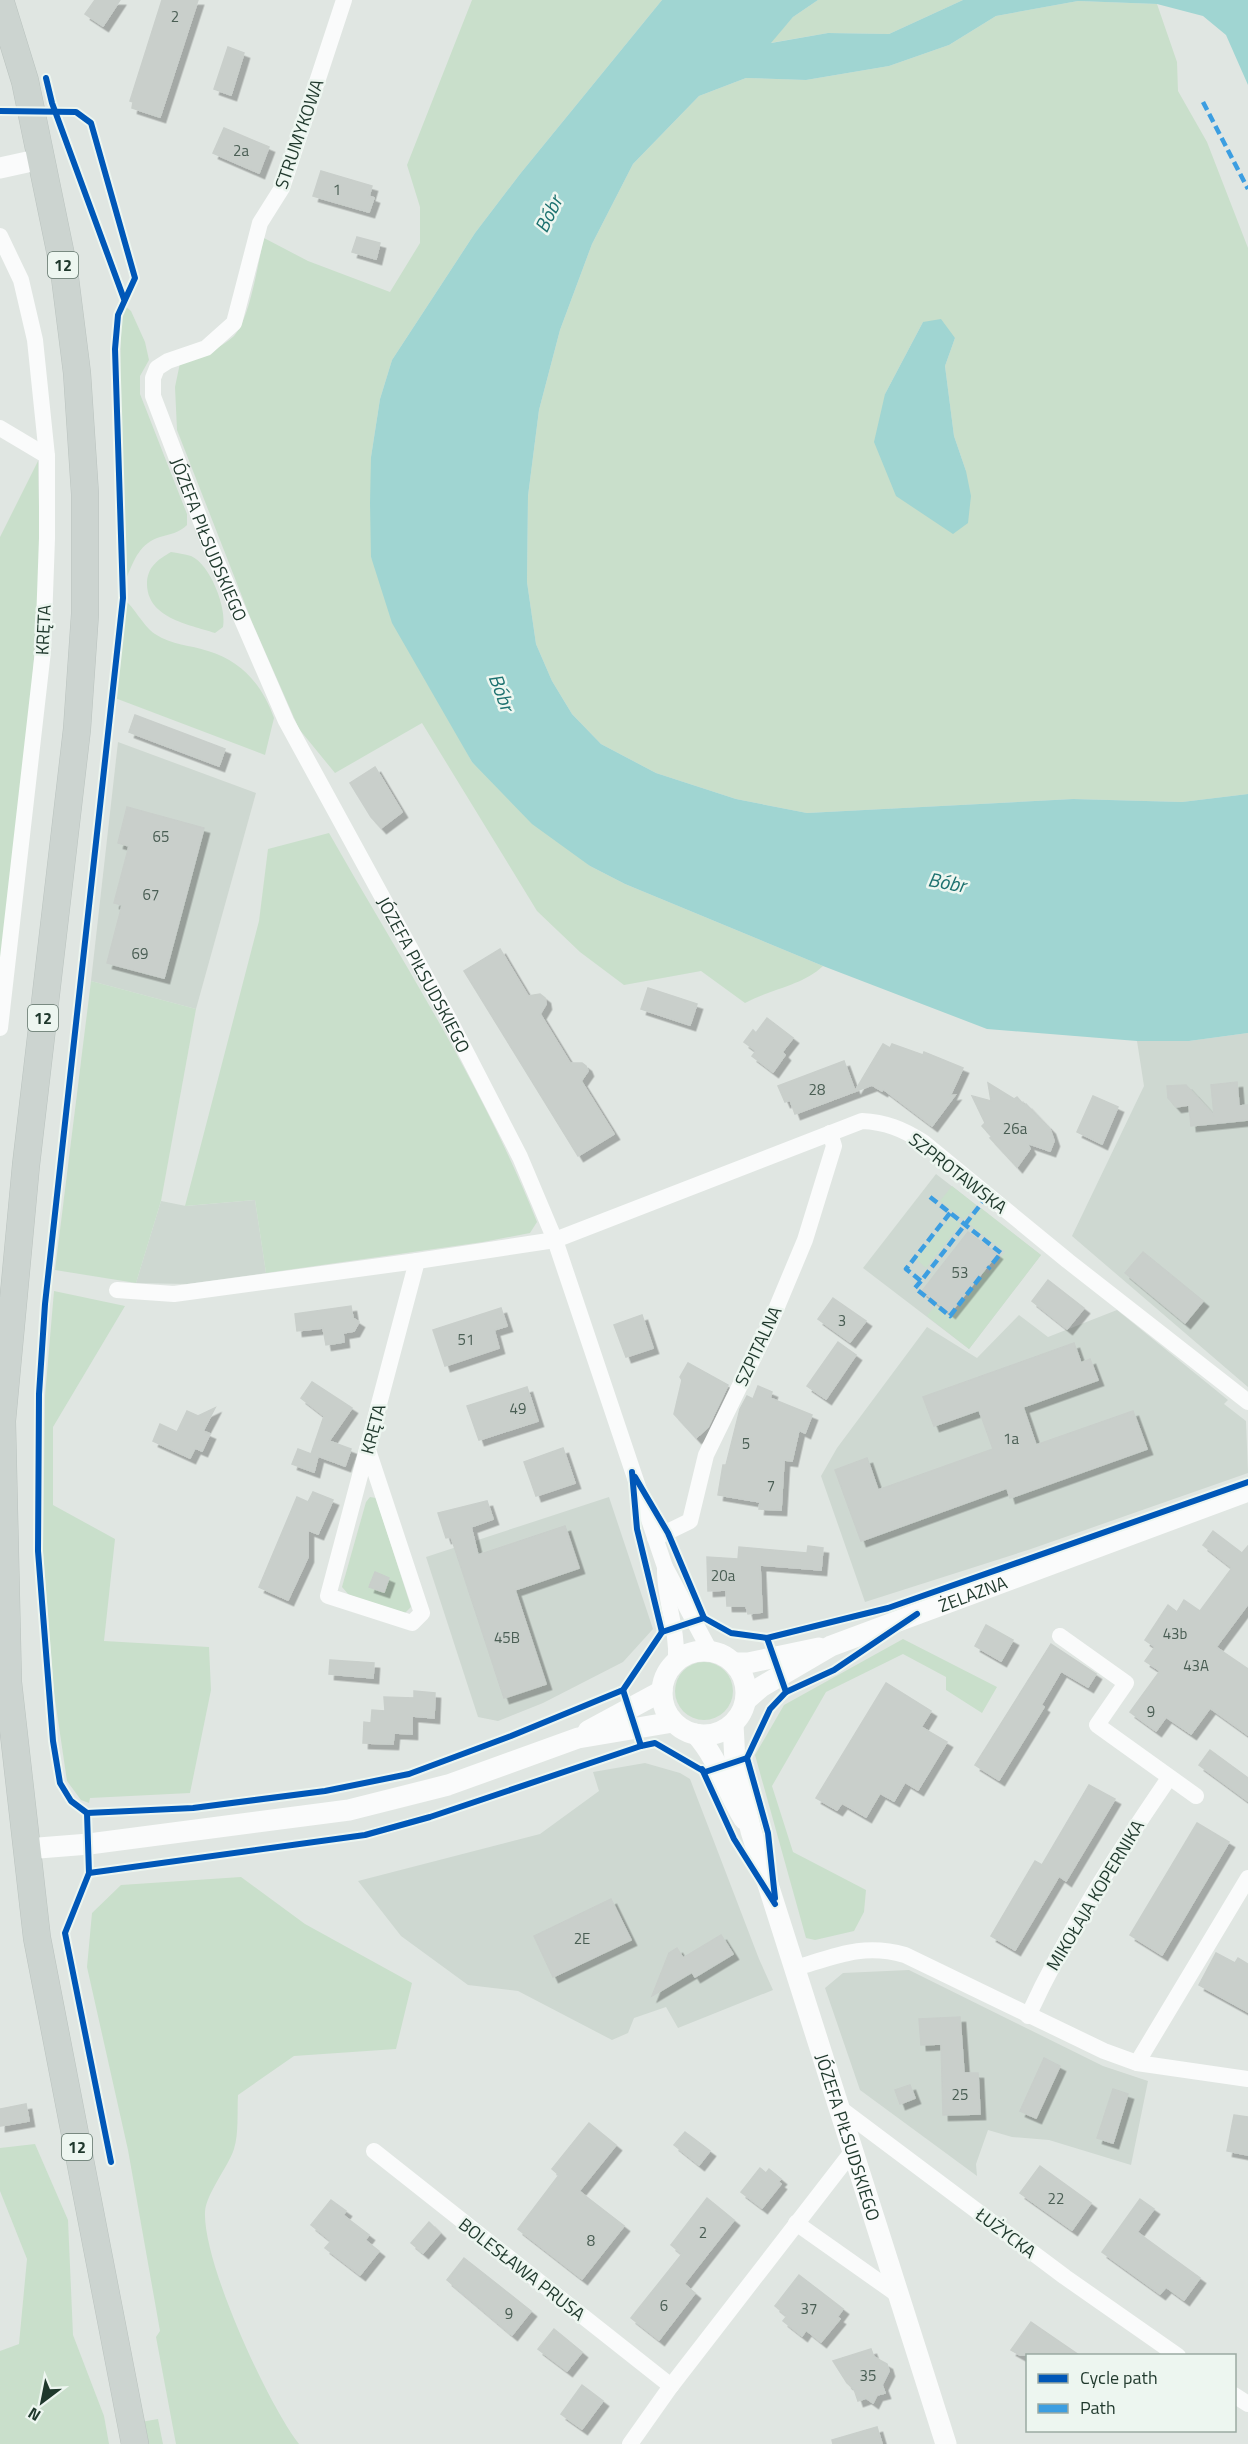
<svg xmlns="http://www.w3.org/2000/svg" width="1248" height="2444" viewBox="0 0 1248 2444" font-family="'Titillium Web',sans-serif">
<defs>
<filter id="shadow"><feDropShadow dx="5.5" dy="5.5" stdDeviation="0" flood-color="#0004"/></filter>
</defs>
<rect width="100%" height="100%" fill="#e0e6e2"/>
<g fill="#ced8d1">
<polygon points="118,742 256,793 196,1009 91,981"/>
<polygon points="1248,1033 1248,1387 1072,1236 1144,1086 1137,1041 1189,1041"/>
<polygon points="936,1174 1041,1255 969,1349 863,1268"/>
<polygon points="255,1200 266,1273 187,1284 136,1283 161,1201 186,1206"/>
<polygon points="1117,1310 1228,1400 1224,1404 1246,1421 1248,1473 1031,1549 865,1602 821,1476 837,1448 927,1327 977,1358 1019,1315 1048,1337"/>
<polygon points="609,1497 653,1629 623,1662 543,1703 498,1721 478,1717 426,1557"/>
<polygon points="645,1763 680,1773 690,1779 759,1959 773,1990 678,2028 666,2007 634,2018 628,2033 612,2040 518,1991 468,1985 401,1936 358,1881 540,1834 599,1791 593,1772"/>
<polygon points="909,1970 1103,2066 1148,2081 1131,2165 1049,2140 1012,2137 988,2130 976,2164 977,2176 860,2090 825,1988 843,1973"/>
</g>
<g fill="#c9dfcb" fill-rule="evenodd">
<path d="M472,0H662L520,174L475,233L392,360L380,399L371,457V557L439,701L472,762L590,866L625,884L823,966C802,986 770,989 745,1003L701,971L624,985L580,952L537,911L422,723L335,773L299,729L252,622L177,430L175,387L180,363C197,356 221,349 234,336C250,319 258,262 264,238L308,261L390,292L420,243V207L407,165Z"/>
<polygon points="818,0 963,0 889,34 828,33 770,43 793,17"/>
<path d="M1078,1L1157,4L1177,62L1178,91L1207,142L1248,248V794L1182,802L1073,799L807,813L736,799L656,773L601,744L572,714L552,681L536,644L527,582L528,496L539,410L560,330L592,244L633,164L699,96L746,78L806,80L889,66L949,45L996,16ZM923,322L955,338L945,366L954,436L966,471L885,394Z"/>
<path d="M125,306L131,311L145,342L149,360L140,376V394L187,514V525C179,533 170,534 160,537C140,543 134,560 127,577L120,392L121,317Z"/>
<path d="M38,461C38,491 40,521 40,552C36,690 16,827 0,963V537Z"/>
<path d="M171,552C177,553 185,554 191,556C210,564 227,608 223,627L215,633C188,624 146,618 147,582C148,566 159,559 171,552Z"/>
<path d="M124,600C134,606 142,625 155,634C172,645 190,645 208,651C242,661 263,686 274,718L265,755L115,698Z"/>
<path d="M329,833C401,960 483,1085 537,1222L530,1233L483,1242L266,1273L255,1200L185,1206L259,921L268,849Z"/>
<polygon points="91,981 196,1009 161,1201 136,1283 55,1270"/>
<polygon points="952,1186 976,1205 964,1220 940,1201"/>
<polygon points="981,1208 1041,1255 969,1349 927,1316 935,1306 951,1318 984,1275 981,1273 983,1271 988,1274 1005,1252 968,1223"/>
<polygon points="951,1216 961,1224 926,1268 916,1259"/>
<polygon points="54,1291 125,1306 53,1427 53,1505 115,1539 104,1641 209,1647 211,1690 190,1793 90,1798 89,1803 81,1800 67,1781 54,1693 43,1552 45,1396"/>
<polygon points="370,1497 376,1498 411,1607 405,1613 349,1595 342,1587 366,1502"/>
<polygon points="903,1639 997,1687 982,1713 946,1690 946,1677 903,1654 826,1692 772,1786 793,1852 866,1890 864,1912 854,1931 815,1940 806,1938 755,1755 784,1705"/>
<circle cx="704" cy="1691" r="29"/>
<path d="M241,1877L305,1924L412,1983L396,2049L294,2056L238,2095C237,2112 239,2133 234,2149C228,2167 206,2194 205,2212C203,2263 267,2403 299,2444H176L156,2337L160,2331L128,2150L87,1967L92,1913L121,1885Z"/>
<polygon points="35,2144 68,2220 73,2335 104,2416 109,2444 0,2444 0,2351 19,2344 27,2259 0,2191 0,2148"/>
<polygon points="158,2419 163,2444 145,2444 141,2422"/>
</g>
<g fill="#a0d5d2">
<polygon points="662,0 818,0 793,17 771,43 828,33 889,34 963,0 1248,0 1248,85 1226,35 1203,16 1157,4 1078,1 996,16 949,45 889,66 806,80 746,78 699,96 633,164 592,244 560,330 539,410 528,496 527,582 536,644 552,681 572,714 601,744 656,773 736,799 807,813 1073,799 1182,802 1248,794 1248,1033 1189,1041 1137,1041 987,1029 823,966 625,884 590,866 532,824 472,762 392,623 371,557 370,503 371,457 380,399 392,360 475,233 520,174"/>
<polygon points="941,319 955,338 945,366 954,436 966,471 971,496 968,523 953,534 896,496 874,442 885,394 923,322"/>
</g>
<g fill="#c9cfcb" stroke="#c9cfcb" stroke-width="1.5" filter="url(#shadow)">
<polygon points="95,0 120,0 103,26 85,14"/>
<polygon points="162,0 198,0 160,117 132,108 133,102 130,101"/>
<polygon points="228,47 244,53 231,95 214,89"/>
<polygon points="224,128 269,147 259,173 213,153"/>
<polygon points="321,171 372,186 369,196 374,198 369,212 313,196"/>
<polygon points="357,237 380,243 376,259 352,252"/>
<polygon points="135,715 225,749 219,766 129,732"/>
<polygon points="375,767 402,812 381,828 371,817 350,783"/>
<polygon points="127,807 204,828 164,978 107,963 122,905 114,903 129,846 118,843"/>
<polygon points="500,949 528,996 540,994 545,998 546,1004 540,1014 570,1063 582,1063 586,1066 588,1071 581,1081 614,1134 578,1156 464,971"/>
<polygon points="648,988 697,1004 690,1025 641,1009"/>
<polygon points="767,1018 793,1038 782,1052 785,1055 773,1072 752,1056 756,1051 744,1042 753,1030 756,1033"/>
<polygon points="883,1044 890,1048 892,1044 923,1055 924,1052 963,1068 950,1096 955,1095 932,1126 883,1089 882,1091 872,1085 795,1114 790,1100 785,1102 778,1086 844,1061 855,1091"/>
<polygon points="1237,1082 1239,1106 1248,1105 1248,1120 1191,1126 1189,1105 1176,1107 1168,1098 1167,1086 1186,1085 1214,1115 1211,1085"/>
<polygon points="988,1083 1014,1099 1017,1097 1025,1106 1026,1104 1050,1129 1054,1141 1050,1151 1027,1143 1030,1149 1017,1167 990,1138 992,1137 982,1126 985,1123 972,1096 991,1101"/>
<polygon points="1093,1096 1118,1107 1102,1144 1077,1132"/>
<polygon points="968,1232 997,1254 950,1313 922,1291"/>
<polygon points="1143,1252 1203,1301 1185,1323 1125,1273"/>
<polygon points="1048,1280 1084,1308 1067,1329 1032,1301"/>
<polygon points="833,1298 866,1321 850,1342 818,1319"/>
<polygon points="351,1306 353,1318 359,1322 354,1331 343,1333 344,1342 326,1345 323,1328 297,1331 295,1314"/>
<polygon points="501,1308 507,1326 494,1330 499,1348 445,1366 433,1330"/>
<polygon points="642,1315 653,1348 626,1357 614,1325"/>
<polygon points="838,1342 856,1355 826,1399 807,1386"/>
<polygon points="1074,1343 1081,1363 1090,1359 1098,1380 1023,1407 1036,1445 1133,1411 1147,1449 1010,1498 1007,1488 861,1541 835,1470 867,1458 878,1490 993,1449 979,1410 934,1426 923,1397"/>
<polygon points="688,1363 728,1385 708,1427 696,1438 674,1414 682,1380 680,1377"/>
<polygon points="312,1382 352,1408 329,1441 351,1449 345,1466 318,1456 314,1472 292,1464 298,1449 311,1454 324,1416 301,1398"/>
<polygon points="758,1386 772,1392 770,1398 812,1415 805,1433 799,1430 792,1461 784,1460 781,1510 759,1509 760,1502 718,1495 723,1465 726,1465 740,1409 747,1396 753,1399"/>
<polygon points="527,1387 538,1421 479,1440 467,1406"/>
<polygon points="215,1408 203,1431 210,1434 202,1451 195,1448 190,1458 153,1441 160,1424 177,1432 187,1411 198,1416"/>
<polygon points="563,1448 575,1483 536,1496 524,1462"/>
<polygon points="313,1492 333,1500 318,1534 308,1530 308,1557 288,1600 259,1587 297,1497 308,1502"/>
<polygon points="487,1501 493,1519 471,1527 478,1555 565,1526 579,1568 515,1590 546,1684 504,1698 451,1537 446,1538 438,1513"/>
<polygon points="1213,1531 1242,1553 1248,1546 1248,1604 1216,1647 1248,1669 1248,1735 1210,1708 1191,1734 1166,1717 1156,1731 1130,1712 1160,1671 1145,1661 1155,1647 1145,1640 1168,1605 1177,1612 1184,1600 1200,1611 1232,1568 1203,1545"/>
<polygon points="808,1546 823,1548 821,1570 760,1565 762,1612 748,1614 746,1606 727,1606 726,1590 708,1591 707,1557 738,1559 739,1547 807,1553"/>
<polygon points="375,1572 389,1578 384,1592 369,1587"/>
<polygon points="986,1625 1013,1640 1001,1661 975,1646"/>
<polygon points="1051,1644 1096,1674 1088,1687 1061,1671 1041,1705 1044,1707 999,1780 975,1765"/>
<polygon points="330,1660 374,1663 373,1678 329,1674"/>
<polygon points="886,1683 931,1711 921,1727 947,1742 918,1790 905,1782 894,1801 880,1793 866,1817 842,1803 837,1810 816,1798"/>
<polygon points="414,1691 435,1693 434,1718 412,1716 412,1734 394,1733 393,1744 363,1743 364,1722 371,1723 372,1710 385,1711 384,1697 414,1698"/>
<polygon points="1210,1750 1248,1778 1248,1801 1199,1765"/>
<polygon points="1089,1785 1115,1799 1066,1881 1059,1876 1015,1950 991,1936 1035,1861 1042,1865"/>
<polygon points="1197,1823 1229,1842 1162,1955 1130,1935"/>
<polygon points="611,1899 631,1940 553,1977 534,1936"/>
<polygon points="721,1935 733,1954 695,1977 692,1972 652,1996 669,1953 677,1948 683,1958"/>
<polygon points="1216,1953 1235,1963 1238,1958 1248,1964 1248,2012 1199,1985"/>
<polygon points="960,2017 964,2073 978,2073 980,2114 943,2115 941,2044 921,2045 919,2019"/>
<polygon points="1044,2058 1060,2066 1036,2118 1020,2111"/>
<polygon points="910,2085 915,2098 900,2104 895,2090"/>
<polygon points="1113,2089 1128,2094 1113,2143 1097,2138"/>
<polygon points="26,2104 29,2121 0,2126 0,2109"/>
<polygon points="1234,2115 1248,2117 1248,2155 1227,2151"/>
<polygon points="589,2123 616,2145 579,2191 624,2226 582,2279 518,2229 559,2175 552,2169"/>
<polygon points="685,2132 710,2151 699,2165 674,2145"/>
<polygon points="1040,2166 1091,2203 1072,2230 1020,2193"/>
<polygon points="760,2168 766,2173 769,2169 781,2179 778,2182 781,2184 762,2208 741,2192"/>
<polygon points="707,2198 734,2220 684,2284 695,2293 659,2340 631,2318 682,2254 671,2245"/>
<polygon points="1140,2199 1154,2209 1137,2232 1200,2278 1184,2300 1166,2287 1160,2294 1102,2252"/>
<polygon points="331,2200 346,2211 343,2215 369,2235 365,2240 379,2251 360,2275 325,2248 331,2241 311,2225"/>
<polygon points="429,2222 440,2233 423,2253 411,2243"/>
<polygon points="464,2258 531,2311 512,2335 447,2280"/>
<polygon points="799,2275 843,2309 837,2317 840,2319 821,2342 806,2330 802,2336 783,2321 787,2316 775,2306"/>
<polygon points="1031,2322 1079,2355 1020,2355 1011,2350"/>
<polygon points="554,2329 582,2352 567,2371 538,2349"/>
<polygon points="871,2349 874,2357 887,2364 889,2371 882,2385 885,2393 877,2395 873,2403 866,2398 858,2401 854,2389 847,2383 833,2361"/>
<polygon points="582,2385 603,2401 582,2429 561,2414"/>
<polygon points="877,2427 882,2444 833,2444 832,2440"/>
</g>
<g fill="none" stroke-linecap="round" stroke-linejoin="round">
<g stroke="#bac3bf" stroke-width="28">
<polyline id="primary" points="0,0 25,81 64,270 77,373 85,494 85,614 77,729 26,1165 2,1421 8,1682 37,1938 135,2444"/>
</g>
<g stroke="#fafbfb" stroke-width="16">
<path id="s1" d="M344,0L282,188L260,223L234,323L206,348L168,361L157,368L153,378V396L211,548L286,721L449,1019L520,1157L555,1240L665,1567L710,1651"/>
<polyline points="0,236 21,280 35,340 47,456 47,538 43,651 0,1028"/>
<polyline points="0,428 47,456"/>
<polyline points="117,1290 174,1294 417,1261"/>
<path d="M368,1450L422,1613L412,1623L328,1596L417,1261L555,1240L862,1121C885,1122 903,1129 923,1142L1068,1261L1248,1402"/>
<polyline points="655,1538 690,1521 706,1455 769,1326 805,1240 834,1146 830,1133"/>
<path d="M665,1567C664,1599 678,1628 676,1661"/>
<polyline points="1060,1636 1126,1683 1097,1725 1196,1796"/>
<path d="M796,1968C836,1956 863,1943 905,1955L1104,2051L1137,2063L1248,2079"/>
<path d="M1028,2016C1067,1931 1117,1854 1169,1778"/>
<polyline points="1137,2063 1248,1878"/>
<polyline points="837,2106 1065,2277 1178,2356"/>
<polyline points="374,2151 671,2386"/>
<polyline points="796,2223 898,2295"/>
<polyline points="1234,2395 1248,2404"/>
<polyline points="630,2444 671,2386 852,2152"/>
</g>
<g stroke="#fafbfb" stroke-width="21">
<polyline points="0,168 41,159"/>
<circle cx="704" cy="1693" r="42"/>
<polyline points="735,1663 748,1663 819,1648"/>
<path id="s2" d="M746,1700L761,1687L831,1646L1248,1491"/>
<path id="s3" d="M733,1724L735,1762L751,1831L946,2444"/>
<polyline points="588,1731 662,1691"/>
<path d="M696,1734C719,1760 726,1790 744,1819"/>
<polyline points="26,1849 89,1844 349,1810 448,1785 578,1738 673,1722"/>
</g>
<use href="#primary" stroke="#ccd4d0" stroke-width="27"/>
<g stroke="#3c9ee1" stroke-width="4.5" stroke-dasharray="9 4.5" stroke-linecap="butt">
<polyline points="1203,102 1248,189"/>
<polyline points="930,1197 1001,1253 988,1269"/>
<polyline points="950,1213 906,1269 921,1281 988,1195"/>
<polyline points="921,1281 915,1288 950,1316 981,1276"/>
</g>
<g stroke="#edf6f0" stroke-width="10">
<g id="cycleway">
<polyline points="46,78 52,103 124,299"/>
<polyline points="0,111 76,112 91,123 135,278 118,315 115,349 123,598 45,1304 39,1394 38,1551 53,1741 60,1783 71,1801 87,1813 89,1873 65,1933 111,2162"/>
<polyline points="632,1472 637,1529 662,1632"/>
<polyline points="635,1477 668,1533 704,1618"/>
<polyline points="623,1690 641,1746 655,1743 705,1772 747,1758 770,1709 786,1692 767,1638"/>
<polyline points="786,1692 834,1670 917,1614"/>
<polyline points="747,1758 768,1833 775,1898"/>
<polyline points="702,1769 734,1839 775,1904"/>
<polyline points="87,1813 193,1808 325,1791 409,1774 511,1736 623,1690 662,1632 704,1618 731,1633 767,1638 888,1608 1248,1482"/>
<polyline points="89,1873 365,1835 430,1817 641,1746"/>
</g>
</g>
<use href="#cycleway" stroke="#0057b8" stroke-width="6"/>
</g>
<g text-anchor="middle" dominant-baseline="central" stroke-width="5" stroke-linejoin="round" paint-order="stroke">
<g font-size="15" fill="#4a5e54">
<text x="175" y="16">2</text>
<text x="241" y="150">2a</text>
<text x="337" y="189">1</text>
<text x="161" y="836">65</text>
<text x="151" y="894">67</text>
<text x="140" y="953">69</text>
<text x="817" y="1089">28</text>
<text x="1015" y="1128">26a</text>
<text x="960" y="1272">53</text>
<text x="842" y="1320">3</text>
<text x="466" y="1339">51</text>
<text x="518" y="1408">49</text>
<text x="1011" y="1438">1a</text>
<text x="746" y="1443">5</text>
<text x="771" y="1485">7</text>
<text x="723" y="1575">20a</text>
<text x="1175" y="1633">43b</text>
<text x="507" y="1637">45B</text>
<text x="1196" y="1665">43A</text>
<text x="1151" y="1711">9</text>
<text x="582" y="1938">2E</text>
<text x="960" y="2094">25</text>
<text x="1056" y="2198">22</text>
<text x="703" y="2232">2</text>
<text x="591" y="2240">8</text>
<text x="664" y="2305">6</text>
<text x="809" y="2308">37</text>
<text x="509" y="2313">9</text>
<text x="868" y="2375">35</text>
</g>
<g fill="#edf6f0" stroke="#5d7167" stroke-width="1.5">
<rect x="48" y="252" width="30" height="26" rx="4.5"/>
<rect x="28" y="1005" width="30" height="26" rx="4.5"/>
<rect x="62" y="2134" width="30" height="26" rx="4.5"/>
</g>
<g font-size="16" font-weight="bold" fill="#1f382c">
<text x="63" y="265">12</text>
<text x="43" y="1018">12</text>
<text x="77" y="2147">12</text>
</g>
<g font-size="18" fill="#1f382c" stroke="#edf6f0">
<text transform="translate(299 134) rotate(-71)">STRUMYKOWA</text>
<text stroke="none"><textPath href="#s1" startOffset="616">JÓZEFA PIŁSUDSKIEGO</textPath></text>
<text transform="translate(43 630) rotate(-87)">KRĘTA</text>
<text stroke="none"><textPath href="#s1" startOffset="1102">JÓZEFA PIŁSUDSKIEGO</textPath></text>
<text transform="translate(958 1173) rotate(38)">SZPROTAWSKA</text>
<text transform="translate(758 1346) rotate(-65)">SZPITALNA</text>
<text transform="translate(373 1429) rotate(-75)">KRĘTA</text>
<text stroke="none"><textPath href="#s2" startOffset="252">ŻELAZNA</textPath></text>
<text transform="translate(1095 1895) rotate(-59)">MIKOŁAJA KOPERNIKA</text>
<text stroke="none"><textPath href="#s3" startOffset="430">JÓZEFA PIŁSUDSKIEGO</textPath></text>
<text transform="translate(1006 2233) rotate(37)">ŁUŻYCKA</text>
<text transform="translate(522 2269) rotate(38)">BOLESŁAWA PRUSA</text>
</g>
<g font-size="20" font-style="italic" fill="#1c716f" stroke="#edf6f0">
<text transform="translate(548 214) rotate(-64)">Bóbr</text>
<text transform="translate(502 692) rotate(69)">Bóbr</text>
<text transform="translate(947 882) rotate(10)">Bóbr</text>
</g>
</g>
<rect x="1026" y="2354" width="210" height="78" fill="#edf6f0" stroke="#9baaa2" stroke-width="1.5"/>
<rect x="1038" y="2374" width="30" height="9" fill="#0057b8" stroke="#9baaa2" stroke-width="1.5"/>
<text x="1080" y="2384" font-size="18" fill="#1f382c">Cycle path</text>
<rect x="1038" y="2404" width="30" height="9" fill="#3c9ee1" stroke="#9baaa2" stroke-width="1.5"/>
<text x="1080" y="2414" font-size="18" fill="#1f382c">Path</text>
<g transform="translate(42 2402) rotate(212)" stroke="#edf6f0" stroke-width="4.5" paint-order="stroke">
<path d="M0-4.5L10 22L0 15L-10 22Z" fill="#1f382c"/>
<text y="-9" font-size="16" font-weight="bold" text-anchor="middle" fill="#1f382c">N</text>
</g>
</svg>
